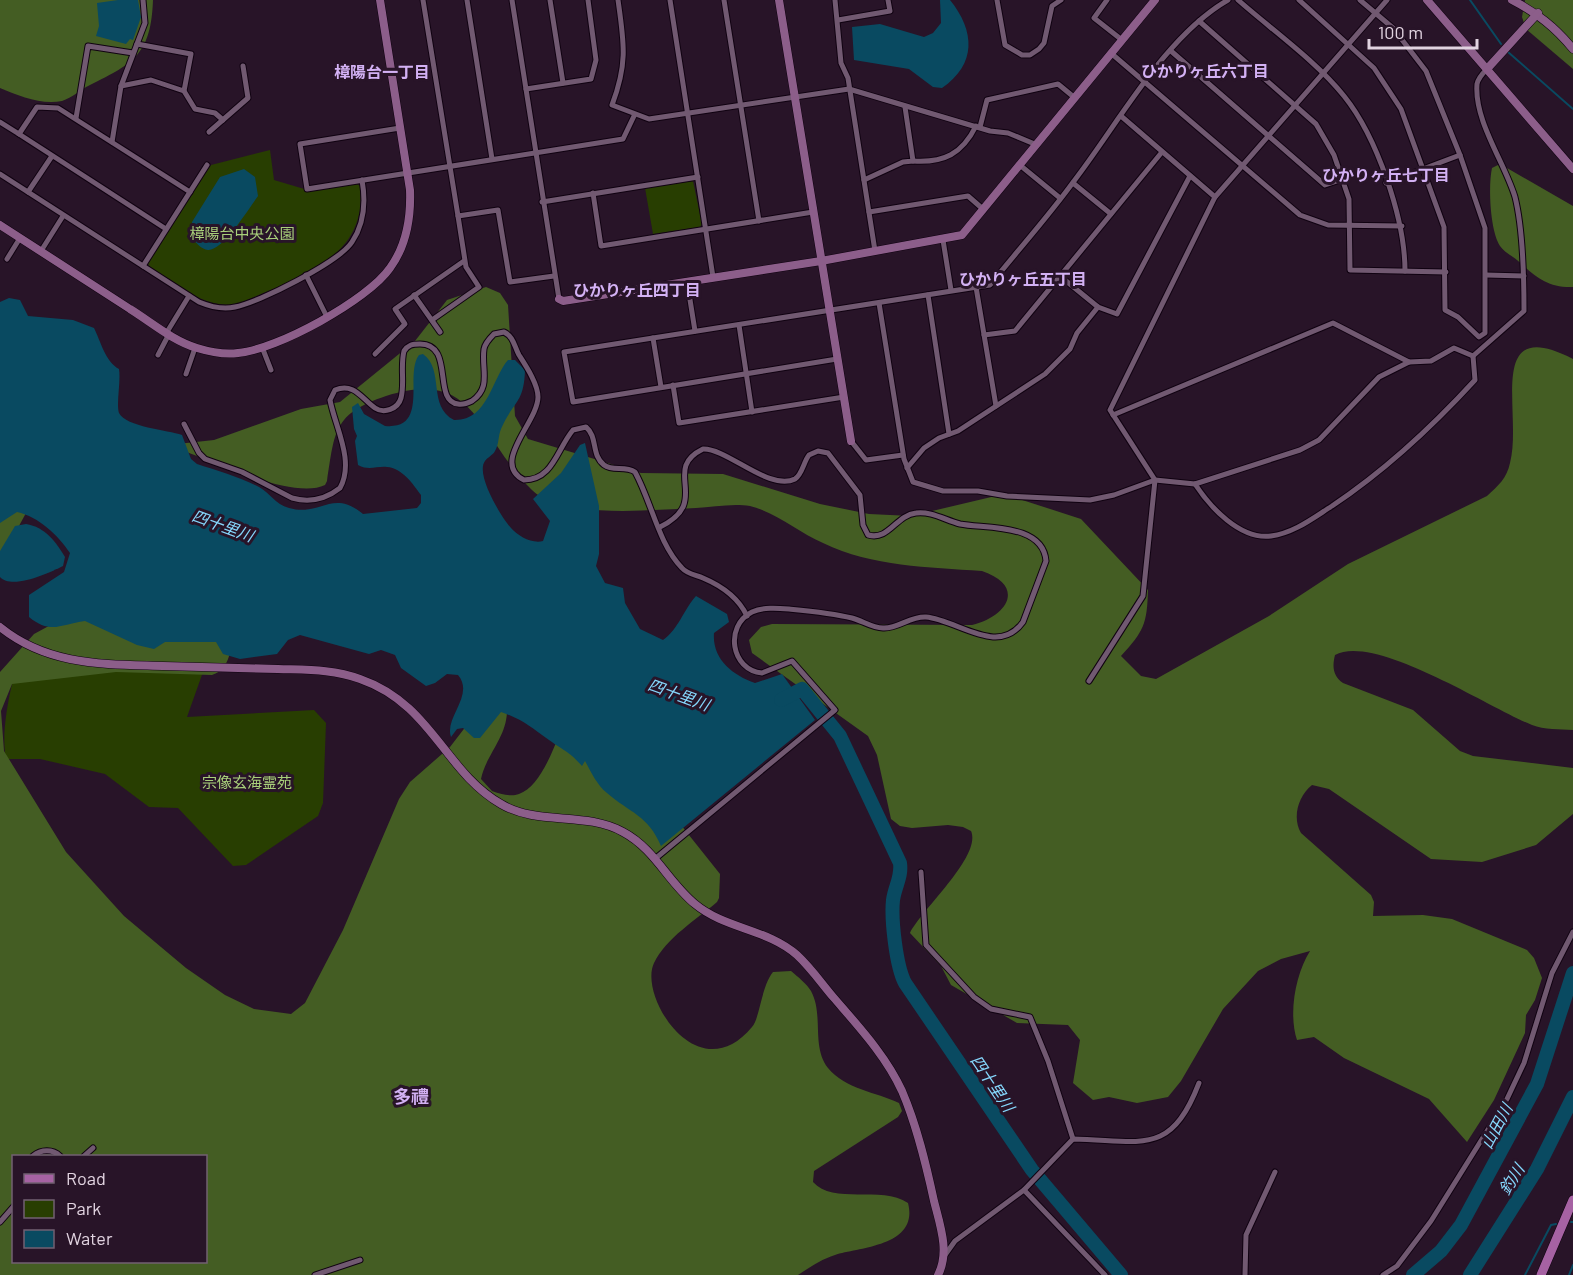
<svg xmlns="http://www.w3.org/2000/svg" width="1573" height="1275" viewBox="0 0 1573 1275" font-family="Barlow,'Noto Sans JP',sans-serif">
<rect width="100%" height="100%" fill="#281428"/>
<g fill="#283e01">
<path d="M270,150L274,180L311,191L357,184L360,186C369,261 293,278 239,304C204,310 176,284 149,266L148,263L211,165Z"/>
<polygon points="693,181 702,224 700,227 653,234 645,188"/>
<path d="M22,648L31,653L203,672L187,717L314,710L326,723L323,803L318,816L246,865L233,866L178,808L149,807L105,774L40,759H6C0,728 12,680 22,648Z"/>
</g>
<g fill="#445d23" fill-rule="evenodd">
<path d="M0,0H153C151,53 135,63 90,85C81,89 72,98 62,101C41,105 19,96 0,88Z"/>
<polygon points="1525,0 1573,0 1573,69 1526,29 1522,17"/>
<path d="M1500,164L1573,206V287C1547,288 1535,276 1517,260C1512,256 1504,252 1500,246C1490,230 1488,186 1492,168Z"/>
<path d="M486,287L500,293L508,305L515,416L528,439L641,473L723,474L820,504L869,514L911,516L1004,494L1081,519L1148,590C1147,624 1144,631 1121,656L1141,676L1156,679L1269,616L1348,564L1487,496C1498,486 1507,478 1510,463C1523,414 1484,313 1573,359V730C1560,729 1544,730 1532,725C1491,709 1375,633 1335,655C1332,667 1333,676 1343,683L1413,710L1460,751L1473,756L1573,768V814L1536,845L1482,862L1431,859L1329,789L1312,785C1298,796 1292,818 1301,833L1371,895L1374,902L1373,916L1423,915L1452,919L1527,950L1534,958L1542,978L1535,1000L1526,1015L1525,1033L1494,1100L1467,1142L1429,1099L1344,1058L1314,1037L1297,1040C1288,1013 1296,973 1310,951L1281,959L1258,971L1223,1009L1181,1081L1168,1097L1137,1103L1109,1097L1093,1100L1073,1083L1080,1040L1068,1025L1017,1023L951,985L941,966L910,933C922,909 982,856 971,831L963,827L948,825L912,828L900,826L891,819L877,755L868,736L752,653L749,640L761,627L772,624L972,625C1008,616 1026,586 982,571C928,567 873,567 823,543C798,532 777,513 750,506C733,503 713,507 696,508C650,510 601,515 556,504C542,501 528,487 520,477C476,425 469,369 386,396C333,414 335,431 327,481L325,485C292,501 204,457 168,445L214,440L301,409L340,402L415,341L447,300Z"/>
<polygon points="0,480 26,513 0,561"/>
<path d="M125,555L230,652C228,663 222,672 212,675L116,672L12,684L1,711L4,751L66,852L124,916L186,968L225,995L254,1009L291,1014L305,1003L343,930L399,799L410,782L450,747L480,708L507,712C506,738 486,755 481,779L492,791C500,794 511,797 519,794C545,785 560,730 570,706L673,815L720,874L719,898L717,902C696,920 666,938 654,963C638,996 698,1092 752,1027C760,1018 761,987 773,972L791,971C798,977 807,984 811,991C824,1015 811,1046 828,1068C845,1089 876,1092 899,1103L902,1111L898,1117L814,1171L813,1182C833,1205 881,1185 908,1203C919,1246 861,1247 835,1255C822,1259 810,1267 798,1275H0V672L34,634L58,621ZM14,1156H206V1262H14Z"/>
</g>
<g fill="#094a61">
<polygon points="118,0 138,0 141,17 133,40 130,39 126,44 96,36 99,26 97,3"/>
<path d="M940,0H950C975,31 977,64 942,88L933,87L909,69L854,60L852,27L880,24L924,37L933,33L941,23Z"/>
<path d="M244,169L255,177L258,196C250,207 223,251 208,250C201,249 198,244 193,240L192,222L220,177Z"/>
<path d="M9,298L20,300L28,316L73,320L94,328C101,342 105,361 119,369C121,381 116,404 119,413C126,427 168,430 182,435L191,459L197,464C218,471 240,477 259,487C270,493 275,504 289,508C321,517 332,488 363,514L417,508L421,503V495C413,484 402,468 387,467C376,466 369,471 358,465L355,441L357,436L354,429L352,407L358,403L364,414L385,426C430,430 404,374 419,355L423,354C445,370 427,406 454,420C488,421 492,378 508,360H515L525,370C524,404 513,401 501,429C498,436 499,445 495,451C493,455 488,457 485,461C475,474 501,517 511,528C518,536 532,544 543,541L550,521L533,499L561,473L580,445L585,443L599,506V554L596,566L605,583L623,588L625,603L640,629L663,640C678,630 684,609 696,596L727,614L729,622L714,633C712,659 732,675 755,683L782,674L815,720L661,846C648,815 630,813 607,793C597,785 591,772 585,761L582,766C569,751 564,751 549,740C530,727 524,720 501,712L480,738H474L463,728L457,729L451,737C444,718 475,695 458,675L447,674L435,683L426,686L401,668L395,655L381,650L369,654L300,635L288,640L277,654L240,659L223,654L216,642H165L154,649L137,645L85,621C61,624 51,635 29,617V595L64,572L70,553C58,535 39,517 17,512L0,523V302Z"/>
<path d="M26,524C45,527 56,542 65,557L63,566C49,573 12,590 0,577V551L15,526Z"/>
</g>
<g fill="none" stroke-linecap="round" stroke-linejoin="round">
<g stroke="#094a61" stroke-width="2">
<polyline points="1470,0 1501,44"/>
<polyline points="1508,52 1573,109"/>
<polyline points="1571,1222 1573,1222"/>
<polyline points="1525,1275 1551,1225 1556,1224"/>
<polyline points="1569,1275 1573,1265"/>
</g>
<g stroke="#094a61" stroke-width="14">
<path d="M781,700L802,689L840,736L900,863C902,877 895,886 893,900C891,919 896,966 905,983L1032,1170L1121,1275"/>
<polyline points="1413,1275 1441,1251 1461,1225 1537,1084 1573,973"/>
<polyline points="1470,1275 1537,1169 1573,1097"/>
</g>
<g stroke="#100211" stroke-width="7">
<g id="street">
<polyline points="423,0 458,216 498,210 510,282 554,276"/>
<polyline points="467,0 492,159"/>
<polyline points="512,0 559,299"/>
<polyline points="550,0 563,83"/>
<path d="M618,0C624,43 628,63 612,105L649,119L849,89L990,131L1008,133L1037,145"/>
<polyline points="670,0 713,277"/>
<polyline points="724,0 759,221"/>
<polyline points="835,0 841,63 848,78 875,251"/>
<polyline points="997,0 1005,45 1022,55 1030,55 1039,49 1044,43 1052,6 1061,0"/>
<polyline points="1107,0 1094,18 1122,40"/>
<path d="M1238,0C1272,30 1316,61 1344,96C1377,137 1405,219 1405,271"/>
<polyline points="1299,0 1374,68 1401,109 1444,227 1445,310 1458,317 1479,337 1485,333 1485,228 1460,155 1426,71 1393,28 1360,0"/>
<polyline points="838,20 890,11 888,0"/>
<polyline points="1199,21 1316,124 1334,155 1349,199 1350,270 1446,272"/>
<polyline points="1171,51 1325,185 1343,179"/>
<polyline points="1112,54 1300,215 1328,225 1402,226"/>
<polyline points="121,86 151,80 184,91 191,54 137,44"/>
<polyline points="526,89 591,79 596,60 588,0"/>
<polyline points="184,91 195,109 215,113 223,120"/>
<polyline points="1121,116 1215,197"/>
<polyline points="76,118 88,46 133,53"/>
<polyline points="0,122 19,134 37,107 58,108 190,192"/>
<polyline points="980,127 987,100 1058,84 1075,98"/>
<polyline points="400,128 300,144 307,189 623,139 634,116"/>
<polyline points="209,132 248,98 243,66"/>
<polyline points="19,134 166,229"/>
<polyline points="112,142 121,86 145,23 143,0"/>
<path d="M913,161C944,163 962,154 976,126"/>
<polyline points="1021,166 1060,198"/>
<path d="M0,174L199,302C211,307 222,310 235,307C258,303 339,262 352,242C364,224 366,202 362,180"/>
<polyline points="864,180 903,162 913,161 905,107"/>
<polyline points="1073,183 1111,214"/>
<polyline points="1386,183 1460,155"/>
<polyline points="28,192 52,156"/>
<polyline points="593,193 601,246 813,212"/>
<polyline points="542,202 698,177"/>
<polyline points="869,212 968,196 984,210"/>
<polyline points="943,240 951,290"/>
<polyline points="41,251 63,216"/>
<polyline points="7,259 20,238"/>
<polyline points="143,266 207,165"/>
<polyline points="306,275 327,317"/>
<polyline points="1486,275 1524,276"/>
<polyline points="1060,276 1098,307 1117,314 1190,176"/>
<polyline points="687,281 695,331"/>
<polyline points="976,287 996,406"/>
<polyline points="414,295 440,332"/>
<polyline points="928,295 949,434"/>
<polyline points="879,303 904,459 913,482 943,491 978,491 1007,496 1090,500 1114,495 1155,480 1195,484 1300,450 1319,440 1379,377 1409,362 1431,361 1454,348 1473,356"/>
<polyline points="432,320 479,287 466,267 458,216"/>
<polyline points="739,325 752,412"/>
<polyline points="167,332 189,296"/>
<polyline points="984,335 1015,331 1162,152"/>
<polyline points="653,338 661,387"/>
<polyline points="262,347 271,370"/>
<polyline points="375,354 405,324 395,309 464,261"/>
<polyline points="158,355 169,334"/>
<path d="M1473,356L1524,311C1524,278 1523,229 1515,197C1505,163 1474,121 1477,84C1478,79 1483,73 1487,69"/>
<path d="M837,359L573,402L564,352L990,285C1018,250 1048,217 1074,181C1118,124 1165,36 1228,0"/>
<polyline points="186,374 195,348"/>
<polyline points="673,385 679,423 844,397"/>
<polyline points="1113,415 1333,323 1409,362"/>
<path d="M184,424L199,453L205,459L242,472L292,498C310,503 326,499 340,488C355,461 335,427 330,400L335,390C354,382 362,399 375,408C384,414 398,409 401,398C405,383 400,367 404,351C408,345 412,344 420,344C455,344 432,401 458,404C463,405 468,403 472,401C492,387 481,369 484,349C485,343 490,338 494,334L504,332C514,337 514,346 519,355C526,366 538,384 538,397C538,422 490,463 524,480C553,480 557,449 573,430L586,427C598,437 591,455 604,465C613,472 625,465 635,472C652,503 658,543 682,568C687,574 696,575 703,578C722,586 738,597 747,616"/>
<polyline points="851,441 866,460 903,455"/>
<polyline points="907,468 924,448 939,438 958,431 1045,374 1070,349 1077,333 1098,307"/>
<path d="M1195,484C1210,507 1240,540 1271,536C1294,533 1313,518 1332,506C1386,470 1431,428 1475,380L1473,356"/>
<polyline points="1089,681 1143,596 1155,480 1110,410 1215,197 1387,0"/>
<path d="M656,858L835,710L792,661L762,673C731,670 724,626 752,612C763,607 777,608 789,609C810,611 832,613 852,618C863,621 872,628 883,628C898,629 910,616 926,617C958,620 998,657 1023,622L1046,561C1043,523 986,529 960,524C945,520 931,511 916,513C896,515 889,541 868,535L863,525L860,495L828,453L818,451L809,455C804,461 802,475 795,479C770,492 727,448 703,449C660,470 713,501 660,527"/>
<polyline points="921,872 926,945 974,997 991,1009 1030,1017 1048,1061 1073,1139"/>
<path d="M33,1156C41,1149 53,1149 60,1156"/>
<polyline points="84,1156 93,1148"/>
<polyline points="1024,1190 1105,1275"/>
<polyline points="0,1222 14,1206"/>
<path d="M945,1255L955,1241L1024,1190L1073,1139C1141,1140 1170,1158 1199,1083"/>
<polyline points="315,1275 360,1260"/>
<polyline points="1245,1275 1246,1235 1275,1172"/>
<polyline points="1383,1275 1397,1266 1431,1221 1507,1099 1524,1063 1552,973 1573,932"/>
</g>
</g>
<g stroke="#100211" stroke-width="9">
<g id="secondary">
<polyline points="779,0 851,441"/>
<polyline points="1427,0 1573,169"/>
<path d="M1512,0C1537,13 1555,27 1573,49"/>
<polyline points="1487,69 1538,13"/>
<path d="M0,225C44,253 87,281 130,309C151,322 173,341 197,348C210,352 224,355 238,353C276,350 368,300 390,268C406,246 411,217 410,190L380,0"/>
<polyline points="559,299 563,301 821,261 962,235 1155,0"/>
<path d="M0,627C48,666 104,664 163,666C201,667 240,668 278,669C306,670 333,669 360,679C432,704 444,771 501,804C538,826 585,811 623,832C655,849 668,882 695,904C725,929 768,929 797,955C811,968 822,984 834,998C859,1027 886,1056 902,1091C917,1126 926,1164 934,1201C940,1225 950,1252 938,1275"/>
</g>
</g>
<g stroke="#100211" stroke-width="10">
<polyline id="primary" points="1541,1275 1573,1200"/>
</g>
<use href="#street" stroke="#715971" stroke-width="5"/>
<use href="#secondary" stroke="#8c5e8a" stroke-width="8"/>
<use href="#primary" stroke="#a662a3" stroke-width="9"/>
</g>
<g text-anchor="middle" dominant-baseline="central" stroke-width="6" stroke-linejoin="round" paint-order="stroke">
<g font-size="15" fill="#a8cf7a" stroke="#281428">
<text x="242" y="233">樟陽台中央公園</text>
<text x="247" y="782">宗像玄海霊苑</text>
</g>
<g font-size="16" font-weight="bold" fill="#d3b1f4" stroke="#281428">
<text x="1205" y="70">ひかりヶ丘六丁目</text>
<text x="382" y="71">樟陽台一丁目</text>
<text x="1386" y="174">ひかりヶ丘七丁目</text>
<text x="1023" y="278">ひかりヶ丘五丁目</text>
<text x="637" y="289">ひかりヶ丘四丁目</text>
</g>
<g font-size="16" font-style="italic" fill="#85d7fc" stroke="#281428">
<text transform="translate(223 525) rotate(20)">四十里川</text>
<text transform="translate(679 694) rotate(20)">四十里川</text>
<text transform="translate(993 1083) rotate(56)">四十里川</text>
<text transform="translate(1496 1126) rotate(-62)">山田川</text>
<text transform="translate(1511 1179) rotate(-58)">釣川</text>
</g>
<g font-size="18" font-weight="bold" fill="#d3b1f4" stroke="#281428">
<text x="411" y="1096">多禮</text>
</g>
</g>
<rect x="12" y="1155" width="195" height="108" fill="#281428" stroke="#726072" stroke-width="1.5"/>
<rect x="24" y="1174" width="30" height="9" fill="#a662a3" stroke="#726072" stroke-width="1.5"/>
<text x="66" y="1185" font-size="18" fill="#e1d3e0">Road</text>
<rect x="24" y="1200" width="30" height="18" fill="#283e01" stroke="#726072" stroke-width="1.5"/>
<text x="66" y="1215" font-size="18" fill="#e1d3e0">Park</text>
<rect x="24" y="1230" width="30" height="18" fill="#094a61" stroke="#726072" stroke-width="1.5"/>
<text x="66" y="1245" font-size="18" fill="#e1d3e0">Water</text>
<path d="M1369 39v9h108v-9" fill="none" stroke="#e1d3e0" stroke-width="3"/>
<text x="1378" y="39" font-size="18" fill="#e1d3e0" stroke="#281428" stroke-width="4.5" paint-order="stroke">100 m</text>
</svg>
